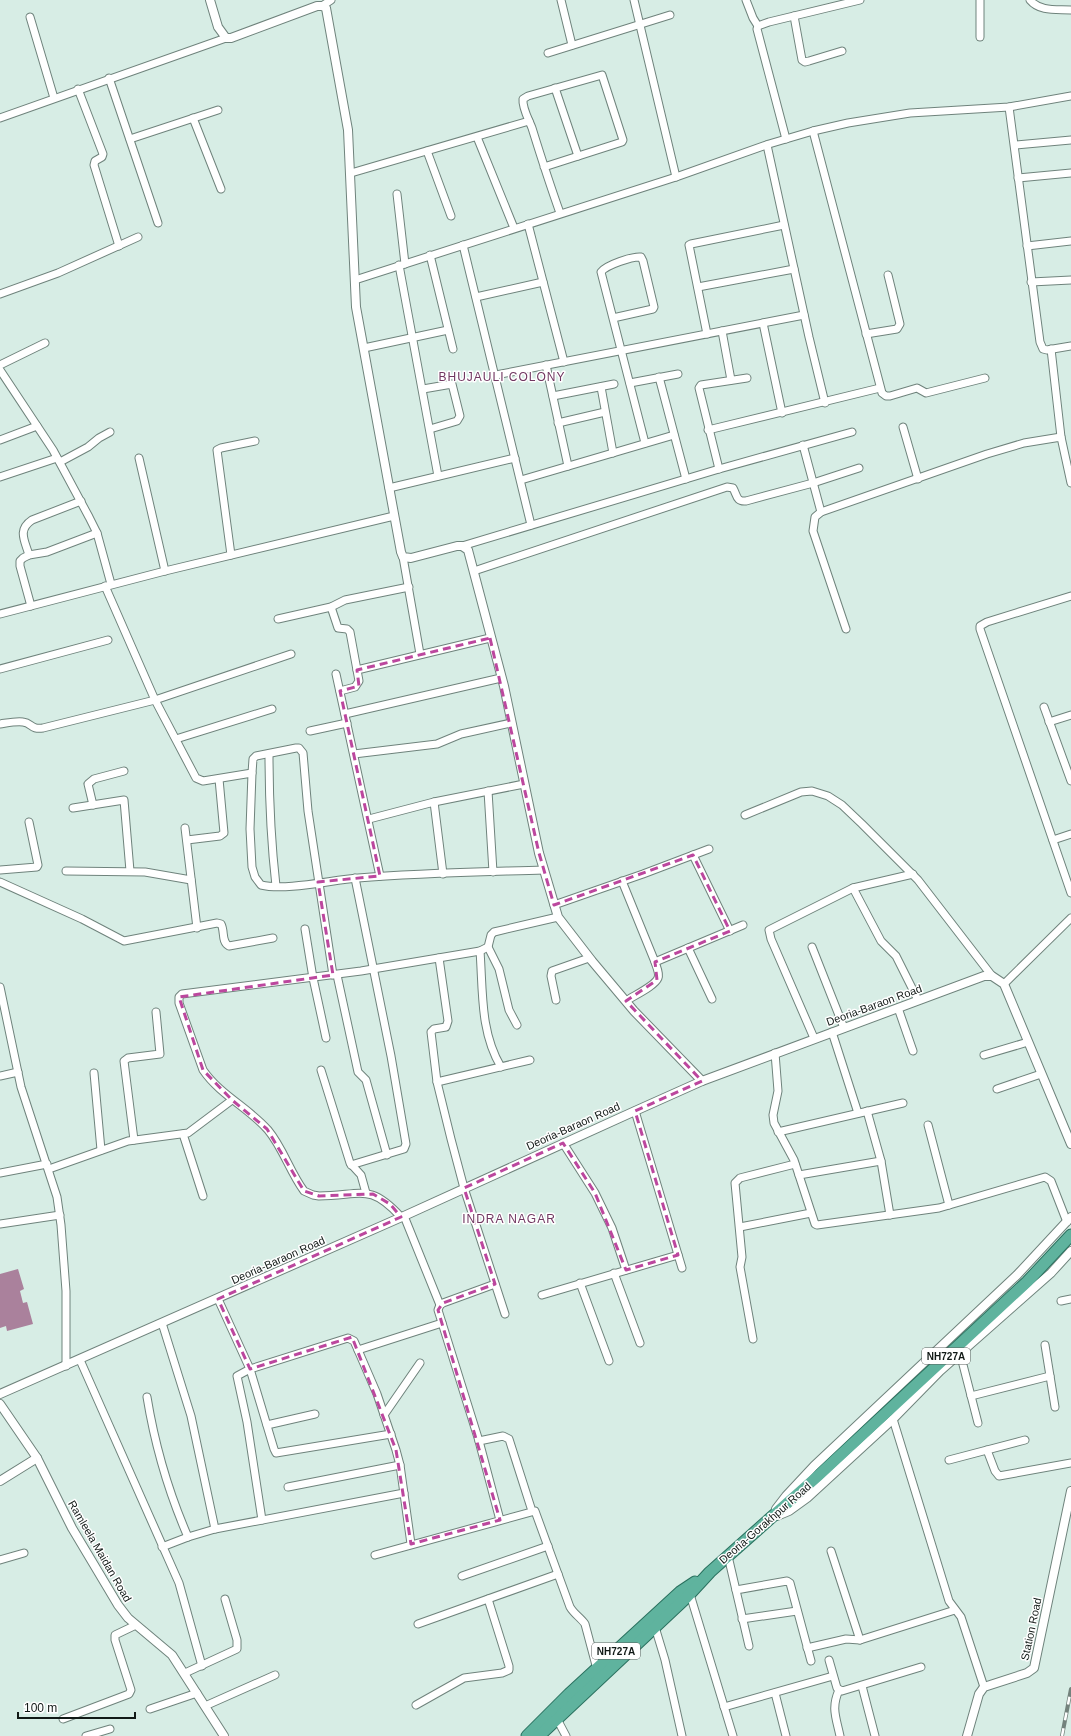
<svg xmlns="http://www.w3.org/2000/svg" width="1071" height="1736" viewBox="0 0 1071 1736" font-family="Helvetica,sans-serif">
<rect width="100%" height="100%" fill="#d7ede5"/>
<polygon fill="#aa819c" points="18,1269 24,1289 20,1291 23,1303 27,1302 33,1324 7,1331 6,1326 0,1328 0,1274"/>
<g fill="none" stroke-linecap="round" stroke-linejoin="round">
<g stroke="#6f837c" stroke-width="9">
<g id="minor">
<polyline points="561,0 572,45"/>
<polyline points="634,0 676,177"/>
<polyline points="746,0 753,18 758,26"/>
<path d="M1030,0C1040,12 1057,9 1071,10"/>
<polyline points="322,6 331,0"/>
<polyline points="794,16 802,60 805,62 809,61 842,51"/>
<polyline points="30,17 54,98"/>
<polyline points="980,37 980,0"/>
<polyline points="548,53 670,15"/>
<polyline points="109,78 158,223"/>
<polyline points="555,88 578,156"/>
<polyline points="78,89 103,154 102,157 95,161 94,165 119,246"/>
<polyline points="1009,107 1040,342 1043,349 1047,350 1071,346"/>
<polyline points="0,118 226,38"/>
<polyline points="193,118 221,189"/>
<polyline points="813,131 882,393 886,396 890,396 917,388 926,393 985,378"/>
<polyline points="477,137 514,228"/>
<polyline points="130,139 218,110"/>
<polyline points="786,139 757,29 758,26 769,22 860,0"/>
<polyline points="767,145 809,337 825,403"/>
<polyline points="1015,145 1071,140"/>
<polyline points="427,151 451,216"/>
<path d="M544,167L622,142L623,140L602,75L528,96L523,99C522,108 529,120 532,128C541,157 550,185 560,213"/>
<polyline points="351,173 529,121"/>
<polyline points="1018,178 1071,173"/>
<polyline points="397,194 405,264"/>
<polyline points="528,224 564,362"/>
<polyline points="463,245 531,525"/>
<polyline points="1027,246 1071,241"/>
<polyline points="430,255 453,349"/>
<polyline points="399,265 438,476"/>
<polyline points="355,280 676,177 769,144 813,131 848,123 910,113 1009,107 1071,96"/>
<polyline points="1031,282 1071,280"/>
<polyline points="698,287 794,269"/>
<polyline points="0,294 58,273 138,237"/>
<polyline points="476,297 543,282"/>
<path d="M613,318L653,309L654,307L643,261L641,257C633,256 606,265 601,272L645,443"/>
<polyline points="763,323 782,413"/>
<polyline points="722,331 731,380"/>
<polyline points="707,334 689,245 691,244 784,225"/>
<polyline points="866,334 897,329 900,324 888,275"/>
<polyline points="364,348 448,330"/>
<polyline points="1051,349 1061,437"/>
<polyline points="0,365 45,343"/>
<polyline points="546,365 568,466"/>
<polyline points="0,370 53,450 89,517 97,533 111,584"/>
<polyline points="496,375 804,315"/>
<polyline points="659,377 686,479"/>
<polyline points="630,383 678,374"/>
<polyline points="601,387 613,453"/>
<polyline points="423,389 452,384 460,416 457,421 430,429"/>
<polyline points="553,396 614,384"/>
<polyline points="558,423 605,412"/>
<polyline points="903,427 918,479"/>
<polyline points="708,430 880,388"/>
<polyline points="0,440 37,426"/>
<polyline points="803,445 821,512"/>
<polyline points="139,458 165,571"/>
<polyline points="60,462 88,447 99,438 110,432"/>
<polyline points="719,469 699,388 701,385 747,378"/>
<polyline points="0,477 57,458"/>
<polyline points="521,480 674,435"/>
<polyline points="389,488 515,458"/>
<polyline points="462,546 719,469 852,432"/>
<path d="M29,555C25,541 17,530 32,520L81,501"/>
<polyline points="231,555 217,450 221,448 255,441"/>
<polyline points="403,557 420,654"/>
<path d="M474,571L727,487L733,488C737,495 736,502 746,501L813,483L859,468"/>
<path d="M105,586L155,700L196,778L203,781L252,773L250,829L252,867L255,877L261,885C286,891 331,880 358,878C420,873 482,872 544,870"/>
<polyline points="1071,596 987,622 980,626 980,629 1071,893"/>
<polyline points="31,606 20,566 20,561 23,558 29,555 47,552 97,533"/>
<polyline points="331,607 338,628 347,629 350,632 359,681 355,687 340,691"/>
<polyline points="0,614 165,571 394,516"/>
<polyline points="278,619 331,607 345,600 409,587"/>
<polyline points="846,629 813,531 815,517 821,512 987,454 1024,443 1061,437 1071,483"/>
<polyline points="0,669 108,640"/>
<polyline points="357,670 490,638"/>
<polyline points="336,674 380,876"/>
<polyline points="1044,707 1071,781"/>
<polyline points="345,714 501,678"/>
<polyline points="1049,722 1071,715"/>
<path d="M0,724C7,723 16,721 23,722C32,723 31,730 43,728L155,700L291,654"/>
<polyline points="310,731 347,723"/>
<polyline points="176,739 272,709"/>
<path d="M269,754C269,798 271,842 276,886"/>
<polyline points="354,754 437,744 461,734 511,723"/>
<polyline points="252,773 253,759 256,756 296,748 299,748 303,753 308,811 333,975"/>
<polyline points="488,791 493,872"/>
<polyline points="434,802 443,874"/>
<polyline points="93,805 88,784 94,779 124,771"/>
<polyline points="73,808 124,800 130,871"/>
<polyline points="745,815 801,792 812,791 828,796 842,805 862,824 918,880 992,976"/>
<polyline points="369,819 434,802 524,784"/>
<polyline points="185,828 197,928"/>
<polyline points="187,840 220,836 224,833 219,779"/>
<polyline points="1053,840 1071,834"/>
<polyline points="693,855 730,931"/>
<polyline points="0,870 37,867 38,865 29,822"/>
<polyline points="66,871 145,872 191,880"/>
<path d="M622,881L655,962C656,966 660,973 658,978C655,986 633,996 626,1001"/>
<path d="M0,882L82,919L124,941L217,923L221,924C225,931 221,942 229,946L273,938"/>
<polyline points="853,888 881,941 896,956 918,1000"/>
<polyline points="554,905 643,874 709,849"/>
<polyline points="305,929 313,978 326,1038"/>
<polyline points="488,947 499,969 509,1010 517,1025"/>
<polyline points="812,947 844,1028"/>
<polyline points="688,948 712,999"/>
<path d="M480,951C483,991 480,1032 501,1067"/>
<polyline points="439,958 448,1021 446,1027 434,1029 431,1032 437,1082 451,1139 464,1188 505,1314"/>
<polyline points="655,962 743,925"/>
<polyline points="337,975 358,1072 366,1080 387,1155"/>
<polyline points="1004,984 1071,918"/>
<polyline points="0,987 21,1087 57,1197 61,1225 66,1291 66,1366"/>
<polyline points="556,1000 551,976 552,971 589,958"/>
<polyline points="898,1008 913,1051"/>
<polyline points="832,1032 858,1113"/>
<polyline points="814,1038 771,939 769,930 853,888 913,874"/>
<polyline points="775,1053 778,1091 773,1115 774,1123 794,1160 815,1224 817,1225 939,1208 1045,1177 1051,1181 1067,1222"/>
<polyline points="984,1055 1028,1042"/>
<polyline points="321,1070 350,1163 361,1175 366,1193"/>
<polyline points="94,1073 101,1150"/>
<polyline points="0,1076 18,1072"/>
<polyline points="437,1082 530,1060"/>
<polyline points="997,1089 1041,1074"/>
<polyline points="635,1111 682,1268"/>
<polyline points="867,1111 881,1161 890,1215"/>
<polyline points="928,1125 949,1205"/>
<polyline points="778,1132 903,1103"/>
<polyline points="183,1134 203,1196"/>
<polyline points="134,1140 124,1061 128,1058 160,1054 156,1012"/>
<polyline points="563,1143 595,1193 612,1228 626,1270"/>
<polyline points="351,1165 404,1149 406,1144 391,1056 355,878"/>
<polyline points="49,1169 128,1141 188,1133 232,1100"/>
<polyline points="0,1173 47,1164"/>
<polyline points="799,1175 881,1161"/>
<polyline points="404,1216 440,1305"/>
<path d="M401,1217C369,1182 361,1196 319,1196L313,1195L304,1191C290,1172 283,1148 268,1130C249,1108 220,1095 203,1070L179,1003V997L182,994L361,971L480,951L488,947L491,935L494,932L558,917"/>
<polyline points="0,1224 60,1215"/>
<polyline points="740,1227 811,1213"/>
<polyline points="614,1273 640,1343"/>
<polyline points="580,1283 609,1361"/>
<polyline points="495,1284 443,1303 440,1305 438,1310 479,1441 500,1520"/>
<polyline points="542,1295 678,1255"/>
<polyline points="218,1299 250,1369 274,1449 276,1453 391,1434"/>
<polyline points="1061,1301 1071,1299"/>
<polyline points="162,1323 191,1416 215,1529"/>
<polyline points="753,1339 740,1267 742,1257 735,1183 740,1178 795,1164"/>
<polyline points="1045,1345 1055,1407"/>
<polyline points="358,1350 442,1323"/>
<polyline points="960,1353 978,1423"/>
<polyline points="80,1360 179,1583 202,1666"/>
<polyline points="971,1396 1050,1376"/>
<path d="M147,1397C155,1446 168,1491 188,1537"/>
<polyline points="384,1415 420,1363"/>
<polyline points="893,1419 949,1601 961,1617 984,1687"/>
<polyline points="267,1425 315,1414"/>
<polyline points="479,1441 503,1436 509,1439 532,1511"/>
<polyline points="987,1450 995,1471 999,1476 1071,1463"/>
<polyline points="949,1460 1025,1440"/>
<polyline points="288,1487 400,1465"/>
<polyline points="262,1520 247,1422 237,1376 250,1369 348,1338 354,1341 358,1350 377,1394 396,1450 400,1465 411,1544"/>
<polyline points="162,1547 188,1537 215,1529 404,1493"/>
<polyline points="831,1551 860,1640"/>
<path d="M375,1555L535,1511L570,1607C574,1614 581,1618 585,1624L597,1669"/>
<polyline points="728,1556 749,1646"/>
<polyline points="0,1560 24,1553"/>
<polyline points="462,1576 548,1546"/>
<polyline points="736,1590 787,1581 790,1583 811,1661"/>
<polyline points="689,1591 733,1736"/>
<polyline points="742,1619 797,1611"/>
<polyline points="418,1624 558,1574"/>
<polyline points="655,1627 665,1660 682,1736"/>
<polyline points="807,1648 846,1639 860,1640 955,1610"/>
<polyline points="829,1660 837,1688 842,1691 921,1667"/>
<polyline points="185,1673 237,1649 237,1640 225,1599"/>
<polyline points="862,1686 875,1736"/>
<path d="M839,1690C831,1708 836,1717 840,1736"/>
<polyline points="775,1693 786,1736"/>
<polyline points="416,1705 464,1678 502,1673 509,1670 509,1666 488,1599"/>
<polyline points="205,1706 275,1675"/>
<polyline points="724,1707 833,1676"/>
<polyline points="150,1709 197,1693"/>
<polyline points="63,1719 129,1694 131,1690 115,1640 115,1635 136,1625"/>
<polyline points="557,1719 566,1736"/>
<polyline points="86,1736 110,1729"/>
</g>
</g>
<g stroke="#6f837c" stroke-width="10">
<g id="tertiary">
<polyline points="210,0 218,27 226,38 231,38 317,6 322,6 326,8 348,130 356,307 401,552 403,557 411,558 457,546 462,546 468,550 504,686 539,853 558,917 592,961 634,1011 702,1081"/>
<polyline points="0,1394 404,1216 635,1111 702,1081 984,976 992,976 1004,984 1071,1144"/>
<polyline points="0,1404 37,1458 72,1528 118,1605 128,1618 172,1655 224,1736"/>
<polyline points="0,1481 37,1458"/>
<polyline points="776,1509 786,1496 814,1466 1017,1275 1071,1217"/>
<polyline points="777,1516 789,1511 807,1498 893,1419 940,1371 1051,1273 1071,1251"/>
<polyline points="967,1736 979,1694 984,1687 1027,1673 1034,1668 1071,1491"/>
</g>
</g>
<g stroke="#2a715f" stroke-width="13">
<g id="trunk">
<polyline points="527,1736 569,1694 680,1592 695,1582"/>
<polyline points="539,1736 686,1598 710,1572 819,1475 1027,1282 1071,1235"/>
</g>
</g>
<use href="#minor" stroke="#fff" stroke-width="7"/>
<use href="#tertiary" stroke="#fff" stroke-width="8"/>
<use href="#trunk" stroke="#5fb39e" stroke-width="11"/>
<g stroke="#73827c" stroke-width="4">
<polyline id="rail" points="1062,1736 1071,1689"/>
</g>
<use href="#rail" stroke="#fff" stroke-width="2.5" stroke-dasharray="8" stroke-linecap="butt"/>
</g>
<path fill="none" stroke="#bc479e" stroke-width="3" stroke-dasharray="8 5" stroke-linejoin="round" d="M490,638L539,853L554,905L693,855L730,931L655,962L657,980L626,1001L702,1081L635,1111L678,1255L626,1270L595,1193L563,1143L464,1188L495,1284L443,1303L438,1310L500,1520L411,1544L396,1450L352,1337L250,1369L218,1299L401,1217L390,1204L373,1194L319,1196L304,1191L267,1129L232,1100L203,1070L179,997L333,975L318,882L380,876L340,691L359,686L357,670Z"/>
<g text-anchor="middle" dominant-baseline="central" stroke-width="3" stroke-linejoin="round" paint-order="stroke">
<g fill="#fff" stroke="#585e5c" stroke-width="1">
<rect x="922" y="1348" width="48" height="16" rx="3"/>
<rect x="592" y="1643" width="48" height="16" rx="3"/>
</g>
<g font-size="10" font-weight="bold" fill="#111916">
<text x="946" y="1356">NH727A</text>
<text x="616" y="1651">NH727A</text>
</g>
<g font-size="11" fill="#111916" stroke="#fff">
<text transform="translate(874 1005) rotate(-20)">Deoria-Baraon Road</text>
<text transform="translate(573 1126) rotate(-24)">Deoria-Baraon Road</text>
<text transform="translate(278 1260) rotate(-24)">Deoria-Baraon Road</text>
<text transform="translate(765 1523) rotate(-41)">Deoria-Gorakhpur Road</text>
<text transform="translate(100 1551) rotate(60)">Ramleela Maidan Road</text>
<text transform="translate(1031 1629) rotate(-78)">Station Road</text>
</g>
<g font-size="12" letter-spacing="1" fill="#713761" stroke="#fff">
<text x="502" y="377">BHUJAULI COLONY</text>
<text x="509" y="1219">INDRA NAGAR</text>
</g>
</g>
<path d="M18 1712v6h117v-6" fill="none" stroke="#111916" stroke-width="2"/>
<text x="24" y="1712" font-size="12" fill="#111916" stroke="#ffffff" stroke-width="3" paint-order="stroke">100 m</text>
</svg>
